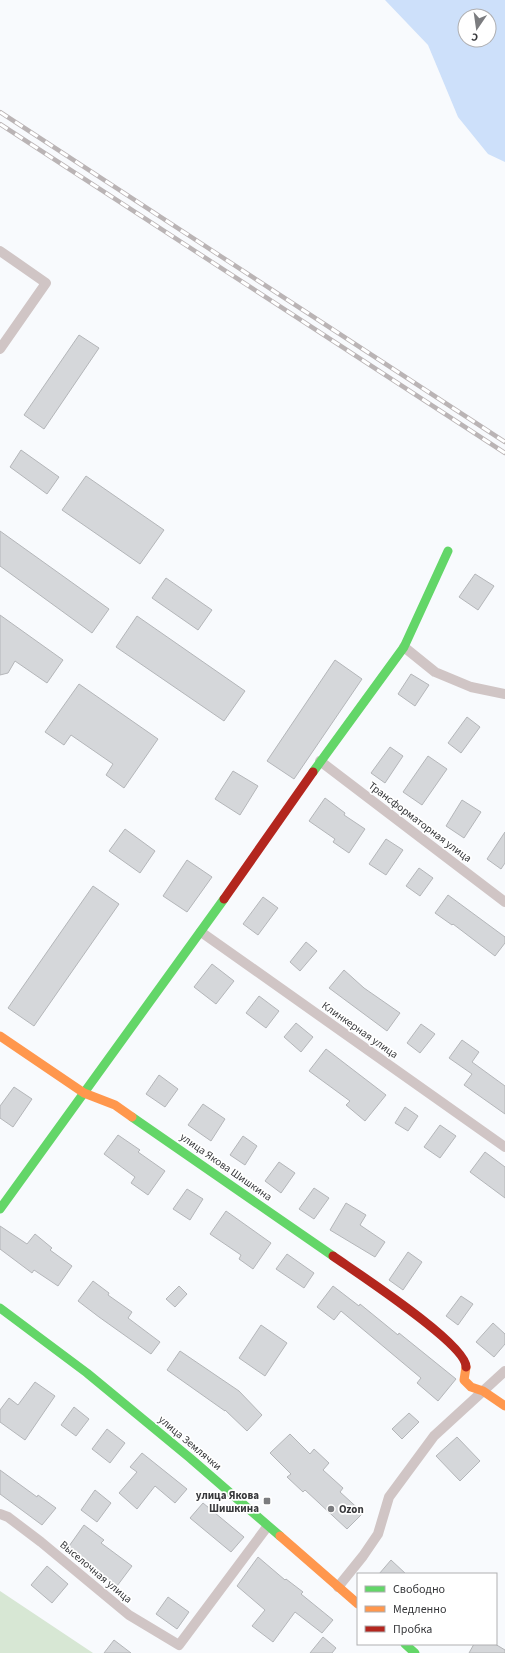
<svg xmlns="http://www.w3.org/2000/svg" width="505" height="1653" viewBox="0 0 505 1653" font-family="'Source Sans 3',sans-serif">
<rect width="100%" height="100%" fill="#f8fafd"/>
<polygon fill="#d7e7d4" points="0,1591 93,1653 0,1653"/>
<path fill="#cde0fa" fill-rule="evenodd" d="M385,0H505V162L488,154L458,117L428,45ZM465,16H489V40H465Z"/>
<g fill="#d5d7da" stroke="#b4b6b9">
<polygon points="79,335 99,348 44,429 24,415"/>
<polygon points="21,450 59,477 47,494 10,467"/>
<polygon points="86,476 164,530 140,564 62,510"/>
<polygon points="0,531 109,609 92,633 0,566"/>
<polygon points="475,574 494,586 478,610 459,597"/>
<polygon points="166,578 212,610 198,630 152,598"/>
<polygon points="0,615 63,660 47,683 15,661 8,673 0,675"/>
<polygon points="137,616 245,691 224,721 116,647"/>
<polygon points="335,660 362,679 294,779 267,761"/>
<polygon points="411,674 429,685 415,706 398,694"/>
<polygon points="79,684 158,739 124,788 106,775 113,764 71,735 64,745 45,732"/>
<polygon points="467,717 480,727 461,753 448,743"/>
<polygon points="390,747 403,756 385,783 371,773"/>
<polygon points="428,756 447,769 422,805 403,792"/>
<polygon points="233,771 258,786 240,815 215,799"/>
<polygon points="325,798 345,813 344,815 365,829 349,853 333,842 335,839 309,821"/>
<polygon points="462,800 481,812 464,838 446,826"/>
<polygon points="125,829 155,851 140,873 109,851"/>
<polygon points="505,832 505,863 501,869 487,859"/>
<polygon points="386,839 403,850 386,875 369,864"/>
<polygon points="187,860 212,877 187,912 163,896"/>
<polygon points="419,868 433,878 420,896 406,886"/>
<polygon points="93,886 119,904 34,1026 8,1008"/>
<polygon points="448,895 505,937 505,943 495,956 453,924 452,925 435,913"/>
<polygon points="263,897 278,908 258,935 243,924"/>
<polygon points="306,942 317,951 300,971 290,962"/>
<polygon points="212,964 234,981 216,1004 194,987"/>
<polygon points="344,970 364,988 400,1013 387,1031 329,988"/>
<polygon points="259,996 279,1011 266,1028 246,1013"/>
<polygon points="296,1023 313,1037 301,1052 284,1037"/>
<polygon points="421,1024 435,1034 420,1053 407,1043"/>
<polygon points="462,1040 479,1052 472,1062 505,1086 505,1114 464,1085 472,1074 449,1058"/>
<polygon points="326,1049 386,1095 365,1121 346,1105 350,1101 309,1071"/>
<polygon points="159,1075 178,1089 165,1107 146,1094"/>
<polygon points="14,1087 32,1099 13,1127 0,1118 0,1106"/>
<polygon points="203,1104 225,1119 211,1141 188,1125"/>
<polygon points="405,1107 418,1116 408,1131 395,1123"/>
<polygon points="440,1125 456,1136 440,1158 424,1147"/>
<polygon points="118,1135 140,1150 138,1152 165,1171 148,1195 131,1183 135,1177 104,1154"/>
<polygon points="243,1136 257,1146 245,1165 230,1155"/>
<polygon points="485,1152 505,1167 505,1198 470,1172"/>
<polygon points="279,1162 295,1173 281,1193 265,1181"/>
<polygon points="314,1188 329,1198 314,1219 299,1209"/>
<polygon points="187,1189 203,1199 190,1220 173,1209"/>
<polygon points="346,1203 366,1215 360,1225 385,1242 375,1257 330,1230"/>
<polygon points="226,1211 271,1243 253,1269 239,1259 241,1255 210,1234"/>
<polygon points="0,1226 27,1244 35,1234 52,1248 50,1250 72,1266 58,1286 34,1270 32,1273 0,1249"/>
<polygon points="408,1252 422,1262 403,1290 389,1280"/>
<polygon points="287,1254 314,1273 304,1288 276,1269"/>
<polygon points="93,1281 109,1293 108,1295 132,1312 128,1318 160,1342 151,1354 99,1317 78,1301"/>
<polygon points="179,1286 187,1294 175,1307 166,1299"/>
<polygon points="333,1286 359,1306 360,1304 398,1335 399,1333 456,1379 438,1401 417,1383 421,1378 341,1311 334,1320 317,1307"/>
<polygon points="461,1296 473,1304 458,1325 446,1316"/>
<polygon points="493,1323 505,1334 505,1344 494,1357 476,1342"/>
<polygon points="261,1325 287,1343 265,1376 239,1358"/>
<polygon points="180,1351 239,1391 262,1415 247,1431 225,1410 225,1411 167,1370"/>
<polygon points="35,1382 55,1396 25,1440 0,1422 0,1410 9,1398 18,1405"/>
<polygon points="74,1407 89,1419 76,1436 61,1425"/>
<polygon points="409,1413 419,1422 402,1439 392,1429"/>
<polygon points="107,1429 125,1443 110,1463 92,1449"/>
<polygon points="290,1434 310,1454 314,1449 329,1463 323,1470 343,1488 340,1492 363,1513 347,1529 305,1490 303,1492 287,1477 291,1474 270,1453"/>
<polygon points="457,1437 480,1461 460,1481 436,1456"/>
<polygon points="142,1453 187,1489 175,1503 155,1486 137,1509 119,1493 137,1472 130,1467"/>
<polygon points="0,1470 37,1497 38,1495 56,1508 42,1525 0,1494"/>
<polygon points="95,1490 111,1503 97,1522 81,1510"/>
<polygon points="203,1503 244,1537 231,1552 190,1518"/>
<polygon points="84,1525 104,1540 101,1543 132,1566 117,1586 67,1549"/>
<polygon points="258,1557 285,1580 286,1579 303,1592 301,1594 333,1620 322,1633 295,1612 273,1642 252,1626 265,1610 237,1586"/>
<polygon points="391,1560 406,1574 379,1574"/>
<polygon points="47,1566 68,1584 52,1603 31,1585"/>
<polygon points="168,1597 189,1612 177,1629 156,1614"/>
<polygon points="323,1637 336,1648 332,1653 310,1653"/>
<polygon points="114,1640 131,1653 104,1653"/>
<polygon points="474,1644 495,1644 505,1650 505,1653 469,1653"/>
</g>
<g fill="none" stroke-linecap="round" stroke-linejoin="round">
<g stroke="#d0c5c5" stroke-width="10">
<polyline points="0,251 46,283 0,349"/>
<polyline points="404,647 435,672 471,687 505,694"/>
<polyline points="320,761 505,902"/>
<polyline points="201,932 505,1147"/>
<polyline points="0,1514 8,1517 41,1542 129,1615 179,1645 267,1527"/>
<polyline points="338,1587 363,1556 378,1534 389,1497 434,1436 505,1371"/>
</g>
<g stroke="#63d668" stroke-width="9">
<polyline points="313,772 404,647 448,551"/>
<polyline points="132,1117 333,1256"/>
<polyline points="0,1209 224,899"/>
<polyline points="0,1308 87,1373 190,1458 280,1536"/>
<polyline points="405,1644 415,1653"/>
</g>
<g stroke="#ff974d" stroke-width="9">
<polyline points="0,1036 84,1093 115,1105 132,1117"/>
<polyline points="466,1367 464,1380 471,1387 483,1391 505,1406"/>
<polyline points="280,1536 358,1604"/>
</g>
<g stroke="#b3261e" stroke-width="9">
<polyline points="224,899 313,772"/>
<path d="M333,1256C354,1271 467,1344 466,1367"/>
</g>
<g stroke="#bab4b5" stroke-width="4.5">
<g id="rail">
<polyline points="0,112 505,442"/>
<polyline points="0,124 505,453"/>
</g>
</g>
<use href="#rail" stroke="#fff" stroke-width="3" stroke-dasharray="9" stroke-linecap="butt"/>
</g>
<g fill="#7b7c7f" stroke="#fff" stroke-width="1.5">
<rect x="263" y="1497" width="8" height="8" rx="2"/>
<circle cx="331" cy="1509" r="4"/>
</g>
<g text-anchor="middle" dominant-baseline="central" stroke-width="3.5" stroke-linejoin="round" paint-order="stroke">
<g font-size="11" fill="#37383b" stroke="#fff">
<text transform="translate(420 822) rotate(37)">Трансформаторная улица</text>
<text transform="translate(360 1030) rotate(35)">Клинкерная улица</text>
<text transform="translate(226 1167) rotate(35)">улица Якова Шишкина</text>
<text transform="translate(190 1443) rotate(40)">улица Землячки</text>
<text transform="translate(96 1572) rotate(40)">Выселочная улица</text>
</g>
<g font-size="11" font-weight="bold" fill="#37383b" stroke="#fff" text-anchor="end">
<text x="259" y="1495">улица Якова<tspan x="259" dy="13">Шишкина</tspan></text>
<text x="339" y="1509" text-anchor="start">Ozon</text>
</g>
</g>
<rect x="357" y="1573" width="140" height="72" fill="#ffffff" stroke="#afafb1"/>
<rect x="365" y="1586" width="20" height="6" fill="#63d668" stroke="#afafb1"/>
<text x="393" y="1593" font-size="12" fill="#37383b">Свободно</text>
<rect x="365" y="1606" width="20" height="6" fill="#ff974d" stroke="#afafb1"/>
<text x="393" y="1613" font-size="12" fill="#37383b">Медленно</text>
<rect x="365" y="1626" width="20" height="6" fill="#b3261e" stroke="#afafb1"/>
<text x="393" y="1633" font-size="12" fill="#37383b">Пробка</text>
<g transform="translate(477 28) rotate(193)"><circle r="19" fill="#ffffff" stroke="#afafb1"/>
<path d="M0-3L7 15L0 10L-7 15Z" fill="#7b7c7f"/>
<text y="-6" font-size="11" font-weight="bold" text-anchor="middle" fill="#37383b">С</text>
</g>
</svg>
